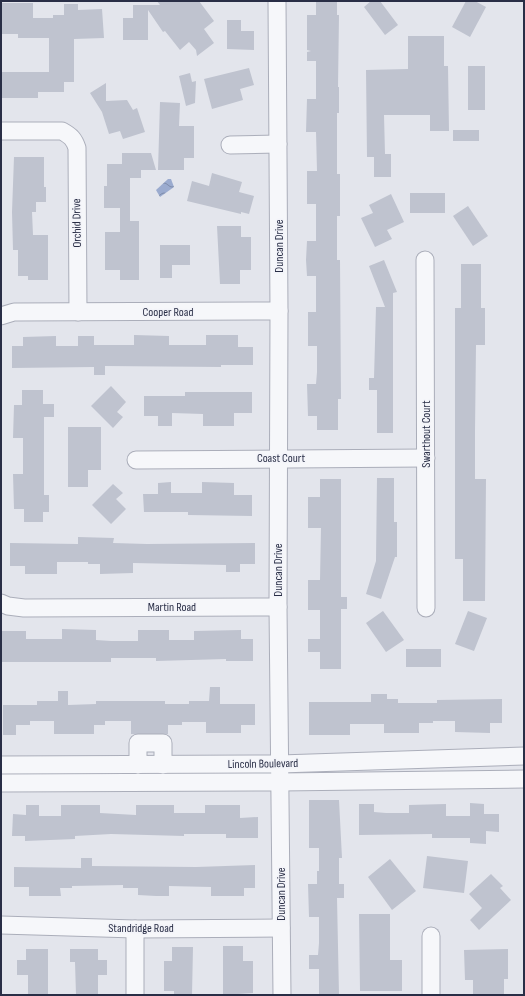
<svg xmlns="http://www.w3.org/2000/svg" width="525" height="996" viewBox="0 0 525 996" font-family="'Sofia Sans Condensed',sans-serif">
<defs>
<pattern id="water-waves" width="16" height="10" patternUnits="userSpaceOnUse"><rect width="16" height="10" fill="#9babcf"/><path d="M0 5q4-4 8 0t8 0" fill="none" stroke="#7e8caa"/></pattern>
</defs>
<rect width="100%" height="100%" fill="#e3e5ec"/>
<polygon fill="url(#water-waves)" points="168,179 171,179 174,187 160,197 156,190"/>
<g fill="#bfc3cf">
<polygon points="157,1 199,1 214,21 204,29 214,43 197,56 196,50 189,42 180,50 165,31 163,32 148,10 148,40 123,40 123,18 133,18 133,5 160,5"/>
<polygon points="316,1 337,1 337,15 339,15 338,87 339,87 339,113 337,113 337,174 340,174 340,216 337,216 337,260 340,260 341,399 338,399 338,430 317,430 317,416 308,416 307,384 316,384 317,372 317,346 308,346 308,312 316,312 316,276 307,276 306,260 307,241 316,241 316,204 307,204 307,171 317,171 316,132 306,132 307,99 316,99 316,61 307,61 307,52 311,51 307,50 307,15 316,15"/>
<polygon points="371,1 380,1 398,25 385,35 364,7"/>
<polygon points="466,1 475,1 486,7 470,37 452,27"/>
<polygon points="1,3 33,3 33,18 53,18 53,15 64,15 64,4 78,4 78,10 102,9 104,38 74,39 74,82 64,82 64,92 38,92 38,98 1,98 1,72 49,72 49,38 18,38 18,34 1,34"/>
<polygon points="227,20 241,20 241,31 254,31 254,50 227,49"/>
<polygon points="408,36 444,36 444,66 448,66 449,131 430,131 430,115 384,115 385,154 391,154 391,177 374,177 374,157 367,157 366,70 408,69"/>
<rect x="468" y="66" width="17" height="44"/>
<polygon points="249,68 254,85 240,89 243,100 212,109 204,79"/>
<polygon points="190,73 192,82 196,81 195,103 186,106 179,76"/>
<polygon points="106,83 106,101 127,100 133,110 137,108 145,132 123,139 120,131 109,134 102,112 90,93"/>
<polygon points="160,102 180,103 179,126 194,126 194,158 184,158 184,170 158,170"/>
<rect x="453" y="130" width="26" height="11"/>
<polygon points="122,153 151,153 156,170 141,170 141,178 130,178 130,221 139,221 139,280 120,280 120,270 105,270 105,232 120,232 120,208 104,208 104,186 107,186 107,164 122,164"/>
<polygon points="14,157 44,157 44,187 46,187 46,202 36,202 36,212 32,212 33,235 48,235 48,280 28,280 28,276 18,276 18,250 13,250 12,212"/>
<polygon points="212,173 242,182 239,192 254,196 249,214 241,212 241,214 187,201 192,181 209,186"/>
<rect x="410" y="193" width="35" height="20"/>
<polygon points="391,194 404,222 387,230 392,239 375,247 361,218 373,213 369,205"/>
<polygon points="468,206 488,236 473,246 453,216"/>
<polygon points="217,226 241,226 241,237 251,237 251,270 240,270 240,284 220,284"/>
<polygon points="160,245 190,245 190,265 172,265 172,278 160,278"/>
<polygon points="384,260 397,292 393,293 393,433 377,433 377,390 369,390 369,378 374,378 376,307 385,307 369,266"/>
<polygon points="461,264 481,264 481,308 485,308 485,345 476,345 475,431 475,479 486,479 485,601 463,601 463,559 455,559 455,308 461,308"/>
<polygon points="134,335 169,336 169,345 206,345 206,335 238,335 238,347 253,347 253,365 221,365 221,367 105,366 105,375 94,375 94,367 12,368 12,346 23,346 23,337 56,336 56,346 78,346 78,336 94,336 94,345 134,345"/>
<polygon points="111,386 126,402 117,412 123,417 113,428 91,406"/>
<polygon points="22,390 43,390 43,404 54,404 54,417 44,417 44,495 49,495 49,512 43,512 43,522 24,522 24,509 14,509 13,474 23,474 23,438 13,438 14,405 22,405"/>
<polygon points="185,392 252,392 252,413 234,413 234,426 203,426 203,414 172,413 172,426 158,426 158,416 144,416 144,396 185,396"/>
<polygon points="68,427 101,427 101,470 88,470 88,487 68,487"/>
<polygon points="377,478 394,478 394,522 397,522 397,557 395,557 381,599 366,594 376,561"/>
<polygon points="320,479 341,479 341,597 347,597 347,609 341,609 341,669 320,669 320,652 308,652 308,639 320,639 320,610 308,610 308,580 320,580 321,528 308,528 308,497 320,497"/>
<polygon points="171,482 171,493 202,493 202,482 234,483 234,495 252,495 252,516 188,515 188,512 144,512 143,494 158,494 158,483"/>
<polygon points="113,484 123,493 116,499 126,509 111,524 92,505"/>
<polygon points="78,537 114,538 113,543 147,544 255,543 255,564 240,564 240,572 226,572 226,565 133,563 133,573 100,574 100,564 88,564 88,562 57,562 57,574 25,574 25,566 10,566 10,543 78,544"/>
<polygon points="383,611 404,640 386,652 366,623"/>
<polygon points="468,611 487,618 474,651 455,644"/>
<polygon points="62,629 96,630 96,640 111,641 138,641 138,630 169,630 169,640 194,640 194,631 241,630 241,639 253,639 253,661 226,661 226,659 156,661 156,658 111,658 111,662 1,662 1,631 26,631 26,639 62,639"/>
<rect x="406" y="649" width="35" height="18"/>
<polygon points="210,687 220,687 220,704 255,704 255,725 241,725 241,733 206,733 206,722 182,722 182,725 168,725 168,734 131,734 131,721 105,721 105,725 94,725 94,734 54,734 54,721 30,721 30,725 16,725 16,735 3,735 3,705 37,705 37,701 58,701 58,691 68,691 68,705 96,704 96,701 165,701 165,704 189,704 189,701 209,701"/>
<polygon points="371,694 387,694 387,699 398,699 398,703 437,703 437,700 502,699 502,723 490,723 490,733 455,732 455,721 433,721 433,723 419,723 419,733 384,733 384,724 350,724 350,735 309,735 309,702 371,702"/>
<polygon points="309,800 339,800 342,858 339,858 339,884 344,884 344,898 337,898 339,995 319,995 319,969 309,969 309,955 318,955 319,943 319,917 309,917 308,884 317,884 317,871 319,871 319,848 309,848"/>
<polygon points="470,803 484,804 484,814 499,814 499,832 486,831 486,844 470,843 470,838 432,838 432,834 359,835 359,804 374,804 374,812 386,813 409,813 409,805 446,804 446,816 470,816"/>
<polygon points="26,805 39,805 39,816 61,816 61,805 100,805 100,813 136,815 136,805 174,805 174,813 205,813 205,805 240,805 240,818 258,817 258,838 226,838 226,834 184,834 184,836 111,834 75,836 75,839 25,841 25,836 12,836 13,814 26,815"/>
<polygon points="427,856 468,861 464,893 423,888"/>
<polygon points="81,858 92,858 92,866 196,867 255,865 255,888 244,888 244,896 211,896 211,887 169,886 169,896 156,896 138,895 138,888 123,888 123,885 72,886 72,888 60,888 61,896 29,896 29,887 14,887 14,867 81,868"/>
<polygon points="390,859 416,891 392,910 368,877"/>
<polygon points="491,874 503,886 500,888 511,900 479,930 470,920 482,908 469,894"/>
<polygon points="359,914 390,914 390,960 402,960 402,991 360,991"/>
<polygon points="223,946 243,946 243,961 253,961 253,993 223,995"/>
<polygon points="172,947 193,947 192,995 174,995 174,991 164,991 164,961 172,961"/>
<polygon points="26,949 48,949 48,995 28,995 28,975 17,975 17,960 26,960"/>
<polygon points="70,949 98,949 98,960 107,960 107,975 98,975 98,995 76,995 75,962 70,962"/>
<polygon points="508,949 508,979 504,979 504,995 473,995 473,980 465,980 464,950"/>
</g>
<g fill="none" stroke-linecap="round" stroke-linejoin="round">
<g stroke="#abaeba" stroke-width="19">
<g id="minor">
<polyline points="277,1 279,311 278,607 282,995"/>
<path d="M1,131H62C71,136 74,139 77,148L78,312"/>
<polyline points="230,145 278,144"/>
<polyline points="425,260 426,608"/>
<polyline points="1,316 14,312 279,311"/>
<polyline points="136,460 426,458"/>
<polyline points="1,603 8,606 24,608 278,607"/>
<polyline points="1,765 280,764 524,756"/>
<polyline points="138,765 138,743 163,743 163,765"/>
<polyline points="1,783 280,782 524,779"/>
<polyline points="1,925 135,929 281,928"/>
<polyline points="135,929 135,995"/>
<polyline points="431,936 431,995"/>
</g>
</g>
<use href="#minor" stroke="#f6f7fa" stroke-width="17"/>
</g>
<g text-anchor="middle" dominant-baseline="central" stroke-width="3" stroke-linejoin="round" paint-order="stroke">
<g font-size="12" fill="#292e46" stroke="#f3f4f9">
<text transform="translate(77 223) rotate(-91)">Orchid Drive</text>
<text transform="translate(279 246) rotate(-90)">Duncan Drive</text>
<text x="168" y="312">Cooper Road</text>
<text transform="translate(426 434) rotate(-90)">Swarthout Court</text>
<text x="281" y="458">Coast Court</text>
<text transform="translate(278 570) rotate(-90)">Duncan Drive</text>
<text x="172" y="607">Martin Road</text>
<text transform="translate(263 764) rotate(-1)">Lincoln Boulevard</text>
<text transform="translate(281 894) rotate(-90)">Duncan Drive</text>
<text x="141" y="928">Standridge Road</text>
</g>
</g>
<rect width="525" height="996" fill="none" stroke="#292e46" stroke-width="4"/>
</svg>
